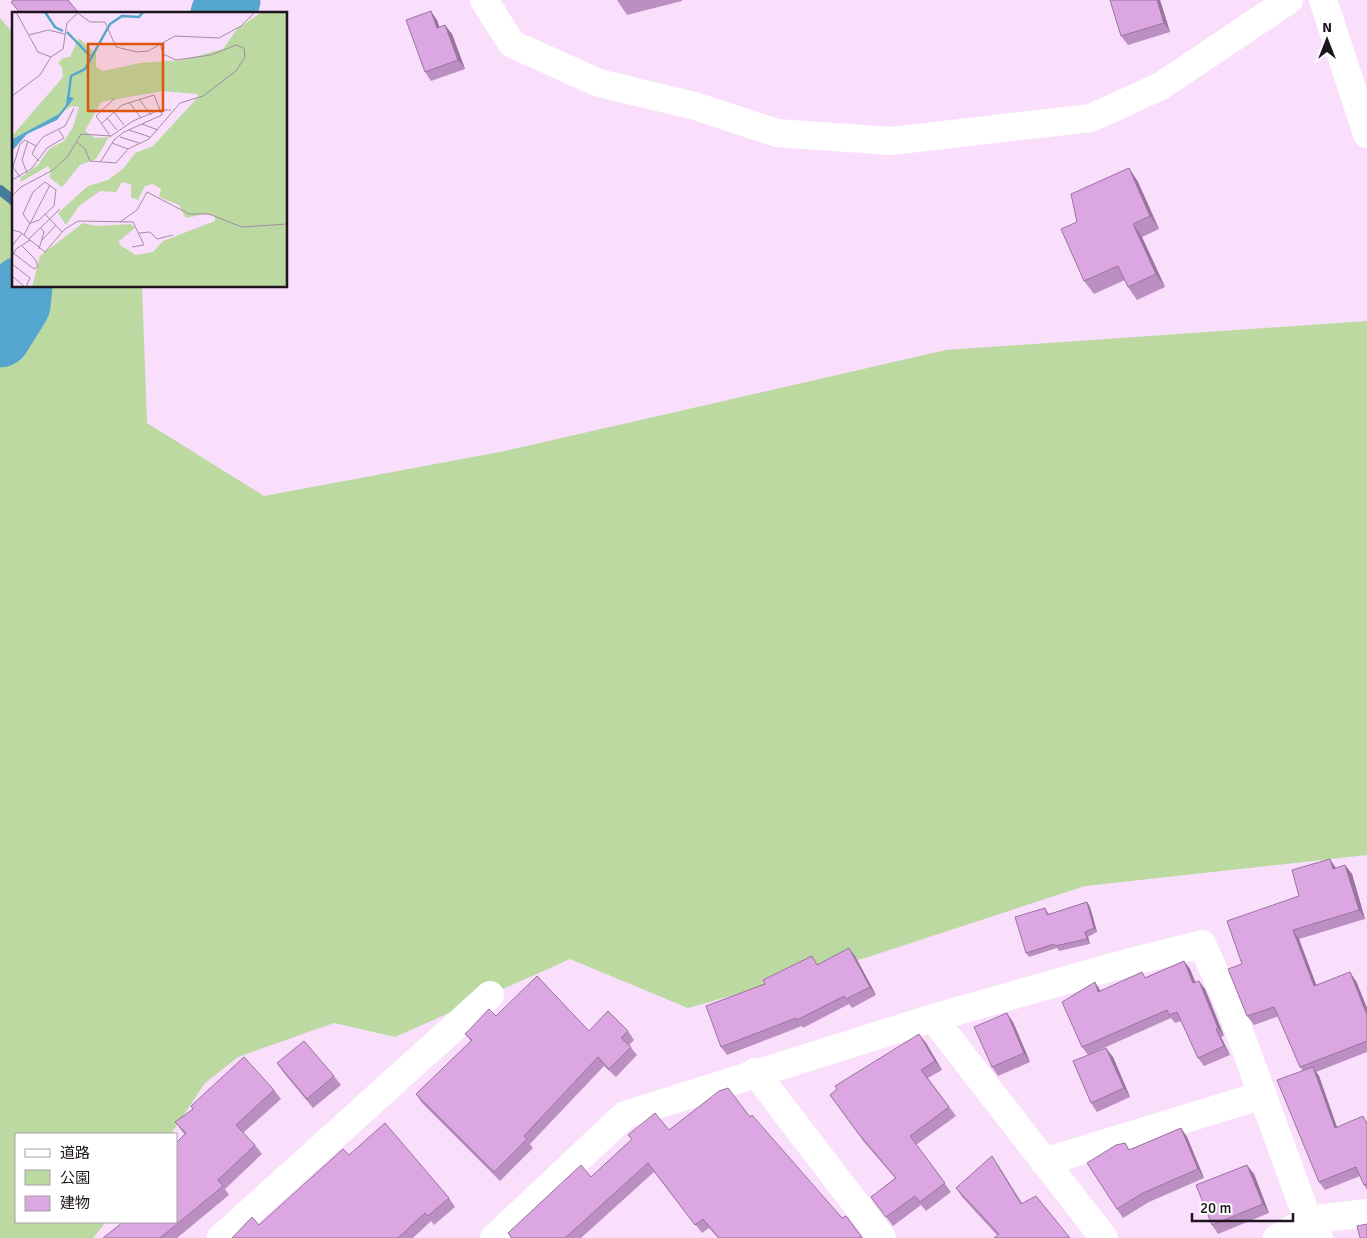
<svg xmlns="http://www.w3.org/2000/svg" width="1367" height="1238" viewBox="0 0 1367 1238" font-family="Signika,'Noto Sans JP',sans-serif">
<rect width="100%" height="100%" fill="#f9dffb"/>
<polygon fill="#bbd9a1" points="0,18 14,34 14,286 142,286 147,423 264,496 505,451 946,350 1367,321 1367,855 1085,886 865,958 688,1008 570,959 395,1037 334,1023 238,1057 205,1083 171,1134 16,1134 16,1222 106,1222 93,1238 0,1238"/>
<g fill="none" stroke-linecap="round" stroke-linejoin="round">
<polyline stroke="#447a9a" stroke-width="10" points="0,190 14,201"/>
<g stroke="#55a6cf" stroke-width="61">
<polyline points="221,14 230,0"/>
<polyline points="0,337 20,305 22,286"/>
</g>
<g stroke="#fff" stroke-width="28">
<polyline points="484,0 512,44 599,83 695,106 777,133 891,141 1091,118 1161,86 1289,0"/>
<polyline points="1323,0 1367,134"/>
<polyline points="933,1018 1104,1238"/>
<polyline points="755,1072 882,1238"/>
<polyline points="1044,1162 1263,1095"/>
<polyline points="221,1238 490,995"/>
<polyline points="494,1238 625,1115 933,1018 1130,962 1202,944 1231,1009 1308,1220 1319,1238"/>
<polyline points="1277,1238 1308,1220 1367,1213"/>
</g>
</g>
<g fill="#bc8fc2">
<polygon points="617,0 682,0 682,1 627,15"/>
<polygon points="1160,0 1170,32 1128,45 1121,36"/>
<polygon points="437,20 439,27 452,34 465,69 431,81 425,72"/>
<polygon points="1129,168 1138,182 1159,229 1142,237 1165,287 1137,300 1128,287 1125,280 1094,294 1084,281 1077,222"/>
<polygon points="1345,865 1352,874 1365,919 1299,939 1316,985 1356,981 1367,1008 1367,1052 1316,1072 1319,1076 1337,1127 1367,1121 1367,1190 1364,1185 1360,1176 1325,1190 1319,1182 1303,1071 1300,1067 1279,1016 1254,1025 1247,1016 1242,964 1299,896 1336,868"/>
<polygon points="1087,902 1090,907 1097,932 1088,937 1090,944 1059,951 1057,948 1029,957 1026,953 1045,908 1049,914"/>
<polygon points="855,956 876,995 852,1008 849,1004 803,1028 802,1026 727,1055 721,1047 765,984 818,964"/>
<polygon points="1184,961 1190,969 1195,982 1205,989 1224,1036 1221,1037 1230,1055 1204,1066 1198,1058 1181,1021 1175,1023 1171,1018 1088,1055 1082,1047 1146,977"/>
<polygon points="496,1016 589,1031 628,1031 634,1040 629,1045 637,1055 616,1077 604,1066 530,1144 533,1148 500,1181 422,1103 416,1094 471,1041 465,1034"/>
<polygon points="1013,1022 1030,1062 998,1076 992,1067"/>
<polygon points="926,1043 942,1070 928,1078 956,1116 916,1145 951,1192 926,1211 921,1205 893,1226 871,1197 895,1178 864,1142 830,1095"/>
<polygon points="1113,1057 1130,1097 1097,1112 1091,1103"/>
<polygon points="277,1063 334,1076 341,1085 313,1108 283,1072"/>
<polygon points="274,1090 281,1099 243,1133 255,1145 262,1154 225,1189 229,1195 177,1238 103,1238 176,1222 185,1135 175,1122"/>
<polygon points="750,1117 842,1218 846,1216 863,1238 718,1238 709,1228 702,1233 654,1172 581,1238 511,1238 508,1233 591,1177 632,1139 628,1135 669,1130"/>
<polygon points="1181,1128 1187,1137 1204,1178 1149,1202 1123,1218 1117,1209 1129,1150"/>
<polygon points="349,1155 449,1198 455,1207 434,1225 431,1221 413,1238 232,1238 259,1225"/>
<polygon points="998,1165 1022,1203 997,1235 962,1197 956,1188"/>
<polygon points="1254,1174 1269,1213 1218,1234 1212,1225"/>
</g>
<g fill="#99749e">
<polygon points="1157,0 1160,0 1170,32 1164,23"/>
<polygon points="431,11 437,20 443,37 437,28"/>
<polygon points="445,25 452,34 465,69 458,60"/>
<polygon points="1129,168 1138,182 1159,229 1150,216"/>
<polygon points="1133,224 1142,237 1165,287 1156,274"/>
<polygon points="1330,859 1336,868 1333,869"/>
<polygon points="1345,865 1352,874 1365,919 1359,910"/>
<polygon points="1087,902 1090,907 1097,932 1094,928"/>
<polygon points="1293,930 1299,939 1320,995 1314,986"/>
<polygon points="1085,932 1088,937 1090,944 1087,939"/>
<polygon points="849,948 855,956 876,995 870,987"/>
<polygon points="1184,961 1190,969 1199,991 1193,983"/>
<polygon points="1350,972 1356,981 1367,1008 1367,1015"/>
<polygon points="1199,981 1205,989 1224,1036 1218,1028"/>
<polygon points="1095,982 1100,990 1104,1000 1098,992"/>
<polygon points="1007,1013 1013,1022 1030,1062 1024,1053"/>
<polygon points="1216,1029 1221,1037 1230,1055 1224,1046"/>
<polygon points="919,1034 926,1043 942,1070 935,1061"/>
<polygon points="1106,1048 1113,1057 1130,1097 1124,1088"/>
<polygon points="1313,1067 1319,1076 1340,1136 1335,1128"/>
<polygon points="1181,1128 1187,1137 1204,1178 1198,1169"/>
<polygon points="992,1156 998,1165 1027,1213 1021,1204"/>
<polygon points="1247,1165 1254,1174 1269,1213 1263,1204"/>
</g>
<g fill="#dba6e1" stroke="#99749e">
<polygon points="14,0 68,0 78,12 77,14 21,14 11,2"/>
<polygon points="1110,0 1157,0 1164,23 1121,36"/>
<polygon points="431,11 437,28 445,25 458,60 425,72 406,20"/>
<polygon points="1129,168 1150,216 1133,224 1156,274 1128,287 1118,266 1084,281 1061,229 1077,222 1071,194"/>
<polygon points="1330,859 1333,869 1345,865 1359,910 1293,930 1314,986 1350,972 1367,1015 1367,1041 1300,1067 1274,1007 1247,1016 1228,969 1242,964 1227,921 1299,896 1292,870"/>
<polygon points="1087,902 1094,928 1085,932 1087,939 1055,946 1054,944 1026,953 1015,917 1045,908 1047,915"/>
<polygon points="849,948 870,987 846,999 844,996 797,1020 796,1018 721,1047 706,1006 765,984 763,980 812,956 817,965"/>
<polygon points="1184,961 1193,983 1199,981 1218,1028 1216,1029 1224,1046 1198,1058 1177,1012 1169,1015 1167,1010 1082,1047 1062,1002 1095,982 1098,992 1142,972 1145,978"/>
<polygon points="537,976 589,1031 608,1011 628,1031 621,1038 631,1047 609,1069 598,1057 524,1136 527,1139 494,1172 416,1094 472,1040 465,1034 489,1009 496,1016"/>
<polygon points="1007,1013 1024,1053 992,1067 974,1027"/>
<polygon points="919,1034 935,1061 921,1070 949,1107 910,1136 945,1183 920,1202 915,1196 886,1217 871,1197 896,1178 858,1133 830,1095 837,1089 835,1086"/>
<polygon points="304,1041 334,1076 307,1099 277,1063"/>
<polygon points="1106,1048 1124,1088 1091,1103 1073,1061"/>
<polygon points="244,1057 274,1090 236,1125 255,1145 218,1180 223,1186 160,1238 103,1238 123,1222 176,1222 176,1143 186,1133 175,1122 193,1109 191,1106"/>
<polygon points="1313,1067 1335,1128 1363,1116 1367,1124 1367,1184 1364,1185 1356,1167 1319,1182 1277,1080"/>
<polygon points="728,1088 750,1117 752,1115 842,1218 846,1216 861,1236 859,1238 719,1238 703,1219 695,1225 648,1163 565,1238 512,1238 508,1233 581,1165 591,1177 632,1139 628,1135 655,1113 669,1130 719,1091"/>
<polygon points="385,1123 449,1198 428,1216 425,1213 398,1238 232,1238 252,1217 259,1225 343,1149 349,1155"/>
<polygon points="1181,1128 1198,1169 1143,1193 1117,1209 1087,1163 1116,1145 1125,1143 1129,1150"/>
<polygon points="992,1156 1021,1204 1036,1196 1070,1238 994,1238 999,1234 956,1188"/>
<polygon points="1247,1165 1263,1204 1212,1225 1196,1185"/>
<polygon points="1367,1224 1367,1238 1360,1238 1357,1226"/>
</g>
<g transform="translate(12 12)">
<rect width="275" height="275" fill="#f9dffb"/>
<path d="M250,0H275V275H20L28,244L71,211L84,214L119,212L123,216L107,229L108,233L124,243L141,240L151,229L203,209V204L193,202L174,206L167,193L147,185L149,177L141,172L133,174L126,188L119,185V172L110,170L104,180L88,179L67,194L54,213L46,201L76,174L96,168L112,156L123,141L141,134L186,85L185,82L151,79L89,90L73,119L83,126L97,125L84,147L68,153L50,175L37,165L39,160L36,154L9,170L8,166L26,153L37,137L52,129L61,115L67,95L60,94L26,116L2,127L0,124L51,65L50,55L46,51L51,46L58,45L67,26L84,42V55L91,59L128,51L171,48L211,37L225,17Z" fill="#bbd9a1"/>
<path d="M55,84L62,86L45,108L15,122L0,139L1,127L47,102L54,93Z" fill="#55a6cf"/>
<path fill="none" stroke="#55a6cf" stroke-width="2.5" d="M33,0L43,15L51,19M55,20L78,44M56,88L59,64L73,57L98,12L110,4L127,5L131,0"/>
<path fill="none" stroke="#a18ea3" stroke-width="1" d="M4,0L26,40L39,45M67,2L78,10H93L104,35L125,40L136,39L163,24L207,26L229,14L243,0M17,23L36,18L53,22M0,84L28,63L39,45L51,37L55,11L67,0M127,87L139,103M117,90L129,106M102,100L112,113M95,106L105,118M130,112L146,118M117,118L138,125M99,125L84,104L103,86M108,125L127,131M65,130L73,137L78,149L104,151L116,137L137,127L168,91L191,84L224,59L233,45L232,36L224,33L199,43L164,48L151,42L148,31M100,131L116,137M27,149L20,142L24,134L31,125L53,114L62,96M89,149L102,128L112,120L150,103L142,83L110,93L90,111M15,161L10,148L16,129M8,165L1,155L8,132L13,128L24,134M0,168L19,157L35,136L52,126L47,118M0,184L9,175L41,158L56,144L69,122L99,124L121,109L147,98H159M33,202L50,220M108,210L125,198L135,180L177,202H197L230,215L275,212M19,211L27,208L42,194L44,178L33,170M18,212L11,202L21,180L33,170M0,218L8,220L33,240L53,217L66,209L121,210L132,233L120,235M127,221L138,220L145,227L161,223M12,223L38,173M17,227L48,197M30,228L44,213M0,234L10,221M27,237L32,220L29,216M0,240L22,257L26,254L23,247L9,233M0,245L4,237L18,228M0,252L18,266L14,275M0,264L13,275"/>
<path fill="#de560d" fill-opacity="0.15" stroke="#de560d" stroke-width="2.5" d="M76,32H151V99H76Z"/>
<rect width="275" height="275" fill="none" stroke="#1e151f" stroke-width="2.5"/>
</g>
<rect x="15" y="1133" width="162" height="90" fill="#ffffff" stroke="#a5a1a5"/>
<rect x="25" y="1149" width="25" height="8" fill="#ffffff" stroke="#a5a1a5"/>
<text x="60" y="1158" font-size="15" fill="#1e151f">道路</text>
<rect x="25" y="1170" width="25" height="15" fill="#bbd9a1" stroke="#a5a1a5"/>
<text x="60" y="1183" font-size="15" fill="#1e151f">公園</text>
<rect x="25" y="1196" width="25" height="15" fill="#dba6e1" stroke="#a5a1a5"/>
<text x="60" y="1208" font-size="15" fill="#1e151f">建物</text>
<g transform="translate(1327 40)" stroke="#ffffff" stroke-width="4" paint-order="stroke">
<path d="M0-4L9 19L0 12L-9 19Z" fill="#1e151f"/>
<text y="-8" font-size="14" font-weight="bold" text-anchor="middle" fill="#1e151f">N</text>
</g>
<path d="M1192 1213v8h101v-8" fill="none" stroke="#1e151f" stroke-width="2.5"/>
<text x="1200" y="1213" font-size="15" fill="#1e151f" stroke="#ffffff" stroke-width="4" paint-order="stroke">20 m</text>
</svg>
